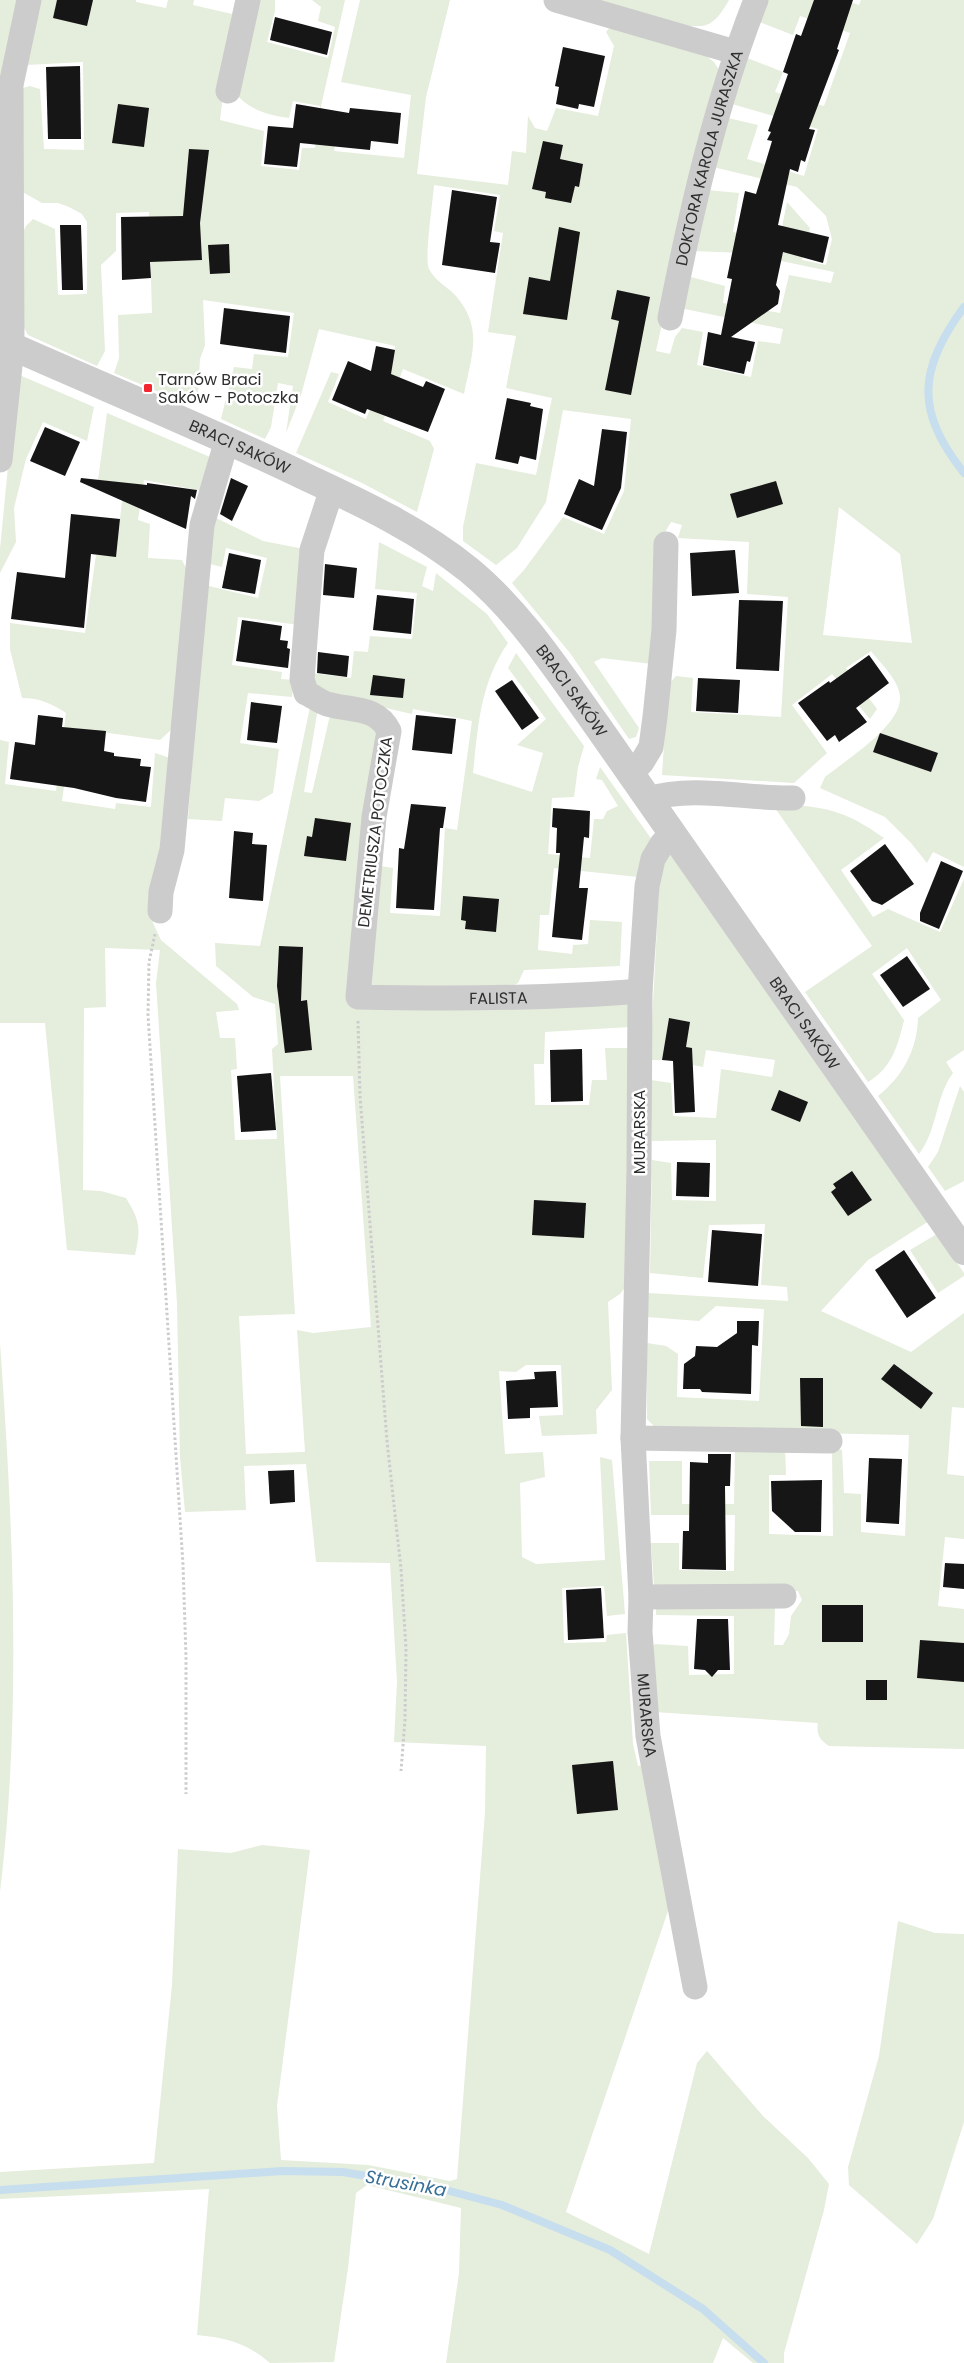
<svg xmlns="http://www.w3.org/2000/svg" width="964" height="2363" viewBox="0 0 964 2363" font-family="Poppins,sans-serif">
<rect width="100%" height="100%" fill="#fff"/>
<g fill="#e5eddc" fill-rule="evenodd">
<polygon points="0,0 18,0 0,165"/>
<path d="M38,0H136V2L166,8L168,0H194L193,5L232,14L220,120L264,131L261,166L299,170L302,148H315L320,106L293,101L289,118C266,115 247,109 233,90L254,0H275V11L267,42L328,58L335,27L318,21L321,7L312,0H345L321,106L318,134L336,137L334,151L404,158L411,95L341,82L360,0H450L426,97L417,174L508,185L512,151L526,153L528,116L535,128L547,131L556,108L598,116L614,46L606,32L612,25L701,52L714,62L721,73L698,161L656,351L670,354L675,337L682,328L703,332L697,365L751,377L758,341L780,344L783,329L680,308L687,276L725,286L723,303L780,313L789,275L831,283L834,272L743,253L693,251L707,190L739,193L733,232L779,242L787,202L810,228L802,260L826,265L832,239L826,216L797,187L713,167L728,118L758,125L747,159L804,176L818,129L732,104L747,58L783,72L775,92L824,106L850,33L800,16L793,35L757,21L764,0H844L859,5L861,0H964V867L933,852L927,863L911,843L885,817L820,788L825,777C846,760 902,725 900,697C899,680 881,664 871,651L846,668L877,709L870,719L832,674L792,705L827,753L794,783L662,775L668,685L676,676L693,678L691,712L781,717L788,597L747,594L749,542L678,538L682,525L671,522L661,539L652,664L602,658L594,662L639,728L636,737L629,739L570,653L512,583L524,570L563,517L604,534L624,491L631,419L563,410L546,502L517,548L496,565L463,541V527L476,463L536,475L552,398L506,388L516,336L488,332L503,233L494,231L500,195L434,185C433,200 424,260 429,269C436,282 448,287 456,296C484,329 471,356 464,394L403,369L383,421L430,441L434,449L417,512L362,483L296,453L331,372L339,374L328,402L366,419L383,377L390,380L395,346L319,329L301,395L286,433L293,386L278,383L271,427L265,439L221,419L234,367L252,369L254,354L288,357L294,313L203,300L205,345L200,359L198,392L190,405L114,373L119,358L118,315L152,313L149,212L116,213V251L101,265L105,351L97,366L28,335L22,324L20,239L26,226L33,219L55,229L58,295L87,294V222L82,214L69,207L58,203H42L19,190L23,88L30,86L40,89L44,149L84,150L83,62L26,65ZM839,507L900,554L912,643L823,635Z"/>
<path d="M589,0H729C724,9 716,22 706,25C686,32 613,6 589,0Z"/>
<polygon points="17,374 94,407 87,441 43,422 26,459 14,508 16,542 0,573 0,549"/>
<path d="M107,413L210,457L203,491L144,480L138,520L150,524L148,558L182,560L191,578L173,728L160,740L72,728L62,801L115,809L116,803L151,807L155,753L170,758L160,859L152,909L153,923L161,940L237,1004L239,1010L216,1012L220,1038H235L237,1069L231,1070L235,1140L277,1139L272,1049L278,1044L275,1004L253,997L216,966L215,943L260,946L310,707L318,708L304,792L312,793L331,711L378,721L353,999L602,1002L629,1005V1027L545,1032L544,1064H534L535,1105H589L592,1080H607L605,1048H629L626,1286L620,1294L608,1302L612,1390L596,1410L597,1434L542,1436L539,1416L563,1415L561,1365H526L516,1372L499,1371L505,1454L543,1452L545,1477L520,1483L522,1557L536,1564L605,1560L600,1457L612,1460L625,1614L607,1616L604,1586L562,1588L564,1643L606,1642L607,1635L626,1633L633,1744L638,1766L644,1765L670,1905L566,2212L649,2254L697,2063L707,2051L763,2116L808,2158L829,2184L824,2210L784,2353V2363H753L723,2338L713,2363H446L459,2273L461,2208L367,2185L356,2193L348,2268L334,2362L270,2363C247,2343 227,2338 197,2335L209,2189L0,2199V2172L154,2163L172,1985L178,1849L231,1853L262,1845L310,1850L277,2106L281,2160L368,2165L450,2181L457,2179L485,1812L486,1746L394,1742L397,1682L390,1563L316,1562L306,1464L244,1466L246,1510L185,1512L180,1457L177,1303L156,983L160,950L105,948L106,1007L84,1008L83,1190L101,1191L126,1198C140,1221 141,1228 135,1255L67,1250L45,1023H0V740L9,742L5,784L56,791L66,713C52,704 40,698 22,698L10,649V623L85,633L96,555L116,556L124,483L98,480ZM280,1076H353L371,1327L313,1333L297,1330L305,1452L246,1454L239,1316L295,1314Z"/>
<polygon points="210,515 263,541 304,549 299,625 238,617 232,665 282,672 281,679 294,680 292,697 248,693 240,743 279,749 273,793 259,801 225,798 222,821 188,819 205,585 258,598 267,558 226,548 222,567 206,563"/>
<path d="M379,542L427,567L422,586L433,591L436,573L487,614L508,643C480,683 478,727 473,773L532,792L543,753L517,745L546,719L508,668L516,653L584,746L578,767L574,797L552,798L548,854L590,858L594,819H603L607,811L618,806L602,780L596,779L600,767L655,844L638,877L554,868L549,915H540L538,950L572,954L573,945L588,944L590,920L622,922L620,966L524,970L518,983L502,992L362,993L374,865L393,868L390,913L440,916L445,828L457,830L472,721L413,709L412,714L325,694L309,677L312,673L351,678L354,651L368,652L370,636L412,639L417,593L375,589Z"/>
<path d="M789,804C833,809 847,812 884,838L841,870L873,917L888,909L940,932L964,879V1050L946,1062L953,1073C935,1097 938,1129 919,1154L878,1096C903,1076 917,1050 918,1018L941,1000L907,948L872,974L904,1020C898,1045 892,1068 868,1082L805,992L872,946L775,808Z"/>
<path d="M672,851L929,1221L868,1260L821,1311L911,1352L964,1313V1408L952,1407L947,1474L964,1476V1539L945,1537L938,1606L964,1609V1749L829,1746C820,1740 816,1735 818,1723L655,1712L652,1647L655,1644L688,1646L689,1675L734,1674V1616L656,1615V1605L775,1604L774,1645H783L789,1634L791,1616L802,1600L798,1591H662L654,1585L651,1543H679V1570L734,1571L735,1515H651L649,1461H682V1504H734L735,1448H785L786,1475H769V1534L833,1536L832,1447L842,1450L844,1493L861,1494V1532L905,1536L909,1435L658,1430L647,1419V1343L666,1346L678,1354L677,1397L759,1401L764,1309L716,1306L699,1321L647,1317L648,1293L788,1301L787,1287L761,1285L765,1224L709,1225L703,1278L650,1273L652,1160L671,1163L672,1200L716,1201V1140L652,1141L651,1080L671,1083L673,1116L716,1118L721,1069L772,1077L775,1060L706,1050L703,1067L683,1063L690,1022L669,1018L662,1060H650L660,871Z"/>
<polygon points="960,1086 964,1092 964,1181 945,1191 928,1167 938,1152"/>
<polygon points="937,1234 964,1273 964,1276 938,1293 910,1250"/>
<path d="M0,1343C13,1525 22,1710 0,1892Z"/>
<polygon points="898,1921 935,1933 964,1934 964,2122 933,2219 917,2244 849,2185 848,2167 879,2056"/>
</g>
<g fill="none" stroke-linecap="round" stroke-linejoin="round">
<g stroke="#c7deee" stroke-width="8">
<path d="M964,307C918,370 915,411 964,473"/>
<polyline points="0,2190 282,2171 343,2172 442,2189 502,2205 610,2250 703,2309 764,2363"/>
</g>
</g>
<g fill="#161616">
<polygon points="57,0 93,0 87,26 53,18"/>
<polygon points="814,0 853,0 837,49 839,50 809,129 815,130 805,162 801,160 798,172 790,169 778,225 829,237 823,263 783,252 776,285 780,291 778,304 731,337 755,342 750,362 747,361 744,374 703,365 708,332 721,335 732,279 727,278 745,191 756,194 772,141 767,140 771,132 768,131 788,74 783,72 796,34 801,36"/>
<polygon points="275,17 332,32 327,55 270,40"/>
<polygon points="563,47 605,56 594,107 579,104 578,109 556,104 559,87 555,86"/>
<polygon points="80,66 81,139 48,139 46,67"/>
<polygon points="118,104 149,108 144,147 112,143"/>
<polygon points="296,104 349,113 350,108 401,113 398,144 371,141 370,150 300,143 297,167 264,164 268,126 293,128"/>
<polygon points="543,141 563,145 560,159 583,164 579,187 575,186 571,203 545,198 546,192 532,189"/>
<polygon points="189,149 209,150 200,223 202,260 150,262 151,278 122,280 121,217 183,216"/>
<polygon points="452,190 497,197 490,242 500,243 495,273 442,265"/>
<polygon points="60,225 81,225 83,290 62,290"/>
<polygon points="559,227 580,232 567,320 523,314 529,277 550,281"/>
<polygon points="229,244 230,273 210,274 208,245"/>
<polygon points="617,290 650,297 631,395 605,390 619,321 611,319"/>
<polygon points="224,308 290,316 286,353 220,344"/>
<polygon points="376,346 395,350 391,374 423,387 426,381 445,389 428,432 367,409 365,414 332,400 348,361 371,371"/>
<polygon points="507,398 531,403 530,406 543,409 536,460 520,456 518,464 495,459"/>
<polygon points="45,427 80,442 65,476 30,461"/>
<polygon points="602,429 627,432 621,488 602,530 564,514 579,479 594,486"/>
<polygon points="81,478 147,485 147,483 197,490 195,499 191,496 186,529 80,482"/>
<polygon points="231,478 248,486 232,521 220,514"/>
<polygon points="776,481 783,504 737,518 730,494"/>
<polygon points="71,514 120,519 116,557 91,554 84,628 11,619 17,572 65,578"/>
<polygon points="735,550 739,593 692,596 690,553"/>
<polygon points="229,553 261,560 255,594 222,588"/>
<polygon points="325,564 357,568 354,598 323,595"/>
<polygon points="377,595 414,599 411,634 373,630"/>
<polygon points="739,600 783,601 779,671 736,669"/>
<polygon points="242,620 282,626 280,640 288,641 287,648 290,649 288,668 236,661"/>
<polygon points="318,652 349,656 347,677 317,673"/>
<polygon points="869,655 889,683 856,708 867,722 839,742 835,735 827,741 798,703 829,681 830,683"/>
<polygon points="373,675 405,679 403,698 370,695"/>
<polygon points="698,678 740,680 738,713 696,711"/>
<polygon points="512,680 539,718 522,730 495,691"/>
<polygon points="251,702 282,706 277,743 247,740"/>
<polygon points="38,715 63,718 62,727 106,731 104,751 114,753 114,756 141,759 140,766 151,767 146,802 116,798 74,788 10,779 15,742 35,745"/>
<polygon points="416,715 456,719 452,754 412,750"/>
<polygon points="880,733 938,753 931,772 873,752"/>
<polygon points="411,804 446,807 443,828 440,828 434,910 396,908 399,848 404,849"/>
<polygon points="553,808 590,811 589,838 584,837 579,888 588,888 582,940 552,937 560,853 556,853 557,828 552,827"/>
<polygon points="315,818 351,823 346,861 304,856 307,836 312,837"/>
<polygon points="234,831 253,833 252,844 267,845 263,901 229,898"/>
<polygon points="885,844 914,884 882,905 872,901 850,871"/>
<polygon points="941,861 963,871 939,929 920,921 920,913"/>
<polygon points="463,896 499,899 496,932 465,929 466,921 461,920"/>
<polygon points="279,946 303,947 301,1001 307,1000 312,1050 285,1053 277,986"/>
<polygon points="907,956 930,989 903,1007 880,975"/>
<polygon points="669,1018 690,1022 686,1047 692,1048 695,1112 675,1113 673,1061 662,1060"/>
<polygon points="582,1049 583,1101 551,1102 550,1050"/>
<polygon points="271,1073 276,1130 241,1132 237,1076"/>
<polygon points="779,1090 808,1102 800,1122 771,1110"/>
<polygon points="677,1162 710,1163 709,1197 676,1196"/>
<polygon points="852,1171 872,1200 848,1216 831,1192 836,1188 833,1184"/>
<polygon points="534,1200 586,1203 584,1238 532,1235"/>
<polygon points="712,1230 762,1234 758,1286 708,1282"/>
<polygon points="904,1250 936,1298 907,1318 875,1270"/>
<polygon points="737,1321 759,1321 758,1346 752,1345 751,1394 702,1392 700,1389 683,1389 684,1364 695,1356 696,1346 717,1347 737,1333"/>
<polygon points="894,1364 933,1393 921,1409 881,1379"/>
<polygon points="556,1371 558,1407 530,1408 530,1418 508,1419 506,1381 535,1379 534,1372"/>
<polygon points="800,1378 823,1378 823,1427 801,1426"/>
<polygon points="708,1454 731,1454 730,1486 725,1486 726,1570 682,1569 683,1531 689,1531 690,1462 708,1463"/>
<polygon points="869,1458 902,1459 899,1524 866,1522"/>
<polygon points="294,1470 295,1502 270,1504 268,1471"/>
<polygon points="822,1480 821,1532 795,1532 772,1511 771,1481"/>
<polygon points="945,1563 964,1564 964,1589 943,1587"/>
<polygon points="601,1588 604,1638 568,1640 566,1590"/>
<rect x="822" y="1605" width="41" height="37"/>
<polygon points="697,1619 728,1619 730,1670 718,1670 712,1677 705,1670 694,1669"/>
<polygon points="920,1640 964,1643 964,1682 917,1678"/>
<rect x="866" y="1680" width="21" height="20"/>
<polygon points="613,1761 618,1810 577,1814 572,1765"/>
</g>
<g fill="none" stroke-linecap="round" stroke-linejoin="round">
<g stroke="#ccc" stroke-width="3" stroke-dasharray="2.5 2.5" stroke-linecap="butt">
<polyline points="155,934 149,962 148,1015 183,1565 186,1657 186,1794"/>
<polyline points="358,1021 360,1096 387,1441 401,1569 406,1648 405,1720 401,1771"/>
</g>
<g stroke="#ccc" stroke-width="25">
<polyline points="556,0 735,52"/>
<polyline points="228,91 248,0"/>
<path id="s1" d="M670,318C691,211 716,102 756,0"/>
<polyline points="0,460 12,347 11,85 29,0"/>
<path id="s2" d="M332,489L312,550L302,679L306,693C313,696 320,702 327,704C351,711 377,706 389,731L374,817L358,997C452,999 546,999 640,991"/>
<polyline points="631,774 642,762 651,747 655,717 664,630 666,544"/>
<path d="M648,799C695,785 745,799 793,798"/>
<path id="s3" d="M672,833L662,844L653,859L647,886L640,991L639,1171L633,1438L641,1597L640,1632L648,1736L695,1987"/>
<polyline points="160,911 161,892 172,850 202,525 227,440"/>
<polyline points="633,1438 830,1441"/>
<polyline points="641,1597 784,1596"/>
</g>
<path stroke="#ccc" stroke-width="28" id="s4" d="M0,341C103,387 207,429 308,478C364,504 421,531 469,570C520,612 558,671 596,724L964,1251"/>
</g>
<rect fill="#f1262e" stroke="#fff" stroke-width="2" x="143" y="383" width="10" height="10" rx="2.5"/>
<g text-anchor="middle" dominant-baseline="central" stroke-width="5" stroke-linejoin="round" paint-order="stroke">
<g font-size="16" fill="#2f2f2f" stroke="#fff">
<text stroke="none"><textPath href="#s1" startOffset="165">DOKTORA KAROLA JURASZKA</textPath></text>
<text stroke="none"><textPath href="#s4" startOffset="262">BRACI SAKÓW</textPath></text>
<text stroke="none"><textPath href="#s4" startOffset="682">BRACI SAKÓW</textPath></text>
<text transform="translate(375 832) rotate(-83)">DEMETRIUSZA POTOCZKA</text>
<text stroke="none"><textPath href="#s2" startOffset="711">FALISTA</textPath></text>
<text stroke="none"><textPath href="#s4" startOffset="1088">BRACI SAKÓW</textPath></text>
<text transform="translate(639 1132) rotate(-90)">MURARSKA</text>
<text stroke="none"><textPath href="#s3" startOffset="890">MURARSKA</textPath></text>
</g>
<g font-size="16" fill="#2f2f2f" stroke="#fff" text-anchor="start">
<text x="158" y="379">Tarnów Braci<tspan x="158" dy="18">Saków - Potoczka</tspan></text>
</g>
<g font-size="18" font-style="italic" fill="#376f97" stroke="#fff">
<text transform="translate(406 2183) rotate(10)">Strusinka</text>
</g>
</g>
</svg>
